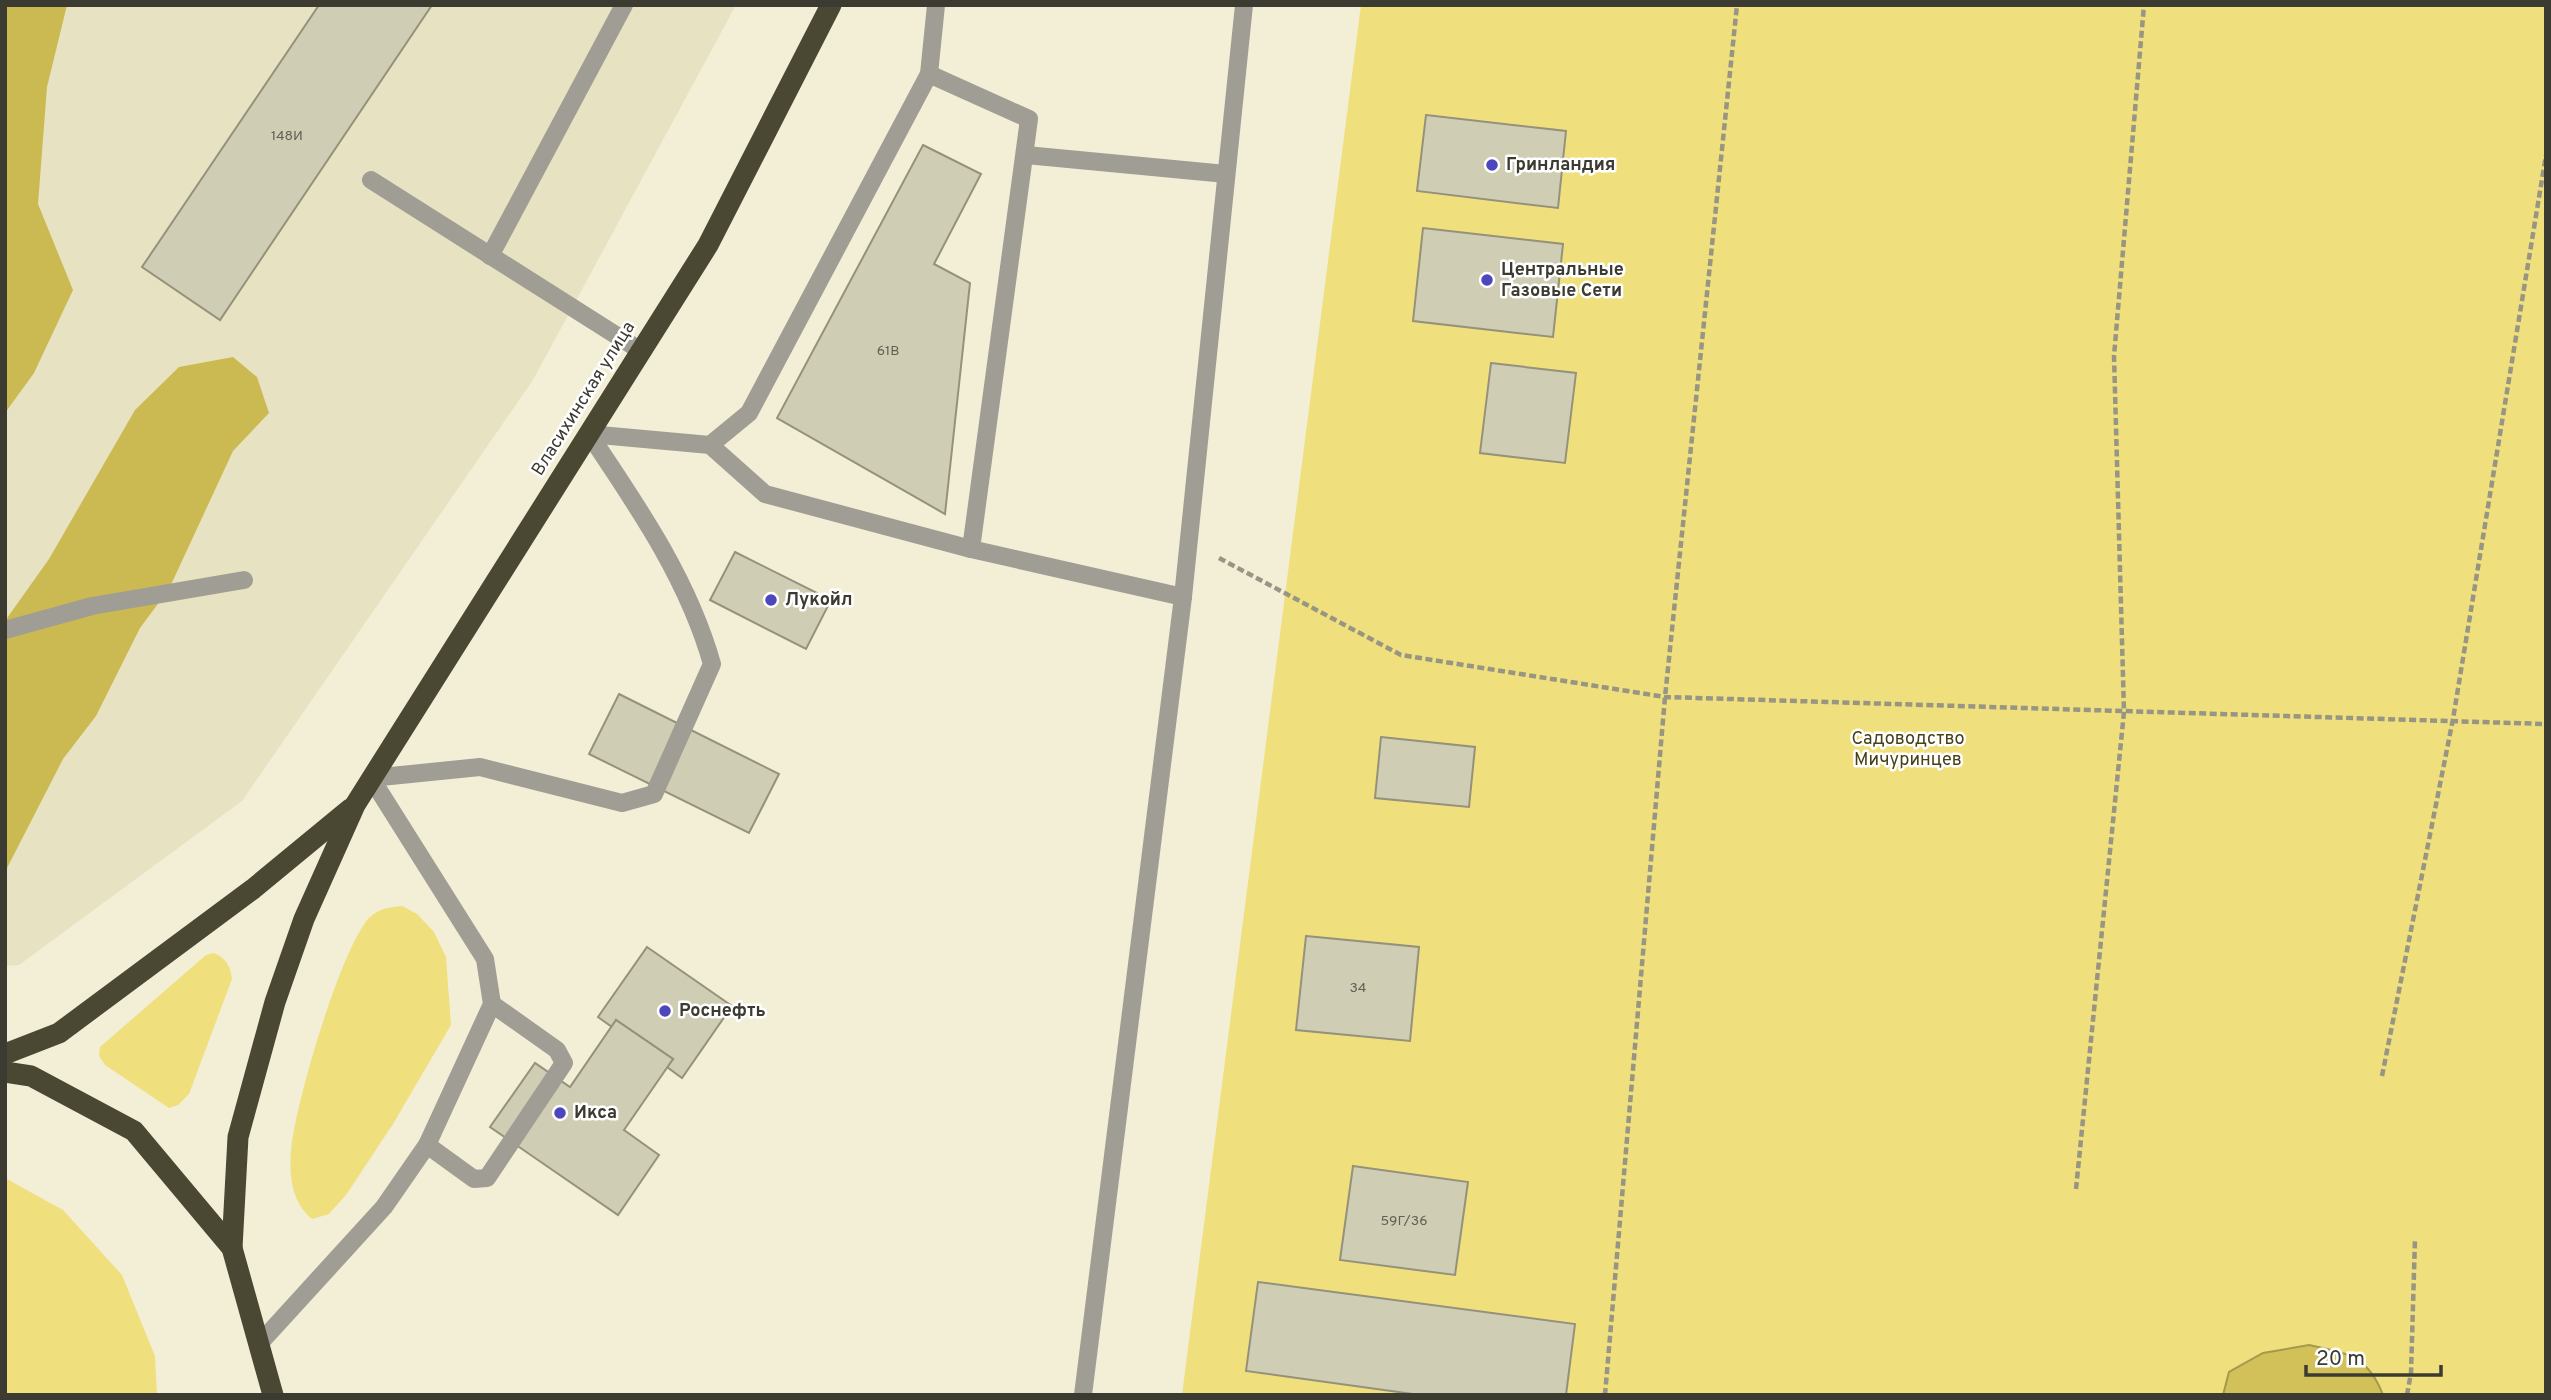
<svg xmlns="http://www.w3.org/2000/svg" width="2551" height="1400" viewBox="0 0 2551 1400" font-family="Overpass,sans-serif">
<rect width="100%" height="100%" fill="#f3efd7"/>
<polygon fill="#e7e2c2" points="5,5 736,5 533,380 242,801 19,965 5,966"/>
<g fill="#f0df7d">
<polygon points="1361,5 2546,5 2546,1395 1182,1395"/>
<path d="M402,906L417,914L434,932L446,957L451,1025L393,1124L346,1195L329,1214L312,1219C292,1202 289,1177 291,1151C295,1104 338,960 365,923C375,909 386,908 402,906Z"/>
<path d="M214,953C227,959 230,966 232,979L189,1094L178,1105L169,1108L105,1065L99,1056L100,1047L206,955Z"/>
<polygon points="5,1178 63,1210 122,1275 155,1356 157,1395 5,1395"/>
</g>
<g fill="#cbba52">
<polygon points="5,5 67,5 47,87 38,204 73,290 34,373 5,413"/>
<polygon points="233,357 257,377 269,413 233,451 169,589 140,628 96,716 63,759 5,872 5,621 49,559 135,410 179,367"/>
</g>
<path fill="#d2c159" stroke="#a5994d" stroke-width="2" d="M2309,1345C2348,1353 2368,1356 2383,1395H2223L2229,1372L2263,1353Z"/>
<g fill="#d0cdb5" stroke="#95917b" stroke-width="2">
<polygon points="319,5 432,5 220,320 142,267"/>
<polygon points="1426,115 1566,131 1558,208 1417,191"/>
<polygon points="923,145 981,174 934,264 970,283 945,514 777,418"/>
<polygon points="1423,228 1563,244 1553,337 1413,321"/>
<polygon points="1491,363 1576,373 1565,463 1480,453"/>
<polygon points="735,552 831,600 806,649 710,600"/>
<polygon points="619,694 779,774 749,833 589,754"/>
<polygon points="1381,737 1475,747 1469,807 1375,798"/>
<polygon points="1306,936 1419,947 1410,1041 1296,1030"/>
<polygon points="647,947 732,1006 682,1078 667,1067 673,1059 616,1020 612,1027 598,1017"/>
<polygon points="616,1020 673,1059 624,1130 659,1155 618,1215 490,1127 535,1063 570,1087"/>
<polygon points="1353,1166 1468,1182 1455,1275 1340,1260"/>
<polygon points="1258,1282 1575,1324 1566,1395 1420,1395 1246,1371"/>
</g>
<g fill="none" stroke-linecap="round" stroke-linejoin="round">
<g stroke="#979584" stroke-width="4.5" stroke-dasharray="7 3.5" stroke-linecap="butt">
<polyline points="1219,558 1401,655 1665,697 2546,724"/>
<polyline points="2382,1076 2453,719 2546,155"/>
<polyline points="2076,1189 2124,712 2114,356 2144,5"/>
<polyline points="1605,1395 1665,697 1737,5"/>
<polyline points="2407,1395 2411,1373 2415,1239"/>
</g>
<g stroke="#a09e94" stroke-width="18">
<polyline points="929,74 1029,119 971,549"/>
<polyline points="1026,155 1226,174"/>
<polyline points="371,180 641,351"/>
<polyline points="490,256 624,5"/>
<polyline points="589,434 710,445 765,494 971,549 1183,597"/>
<polyline points="710,445 749,413 929,74 936,5"/>
<polyline points="5,630 92,606 244,580"/>
<polyline points="427,1145 474,1179 487,1178 564,1063 557,1050 492,1004"/>
<path d="M259,1344L384,1207L427,1145L492,1004L485,959L371,778L480,767L622,803L654,794L712,664C688,579 638,507 589,434"/>
</g>
<polyline stroke="#a09e94" stroke-width="18" points="1083,1395 1183,597 1244,5"/>
<g stroke="#4a4733" stroke-width="21">
<polyline points="5,1054 59,1033 253,889 350,809"/>
<polyline points="5,1072 31,1076 134,1131 232,1248 273,1395"/>
<polyline points="232,1248 238,1137 275,1002 304,919 355,805 708,245 831,5"/>
</g>
</g>
<g fill="#4e46bd" stroke="#fff" stroke-width="2.5">
<circle cx="1492" cy="165" r="7"/>
<circle cx="1487" cy="280" r="7"/>
<circle cx="771" cy="600" r="7"/>
<circle cx="665" cy="1011" r="7"/>
<circle cx="560" cy="1113" r="7"/>
</g>
<g text-anchor="middle" dominant-baseline="central" stroke-width="5" stroke-linejoin="round" paint-order="stroke">
<g font-size="14" fill="#616052">
<text x="287" y="136">148И</text>
<text x="888" y="351">61В</text>
<text x="1358" y="988">34</text>
<text x="1404" y="1221">59Г/36</text>
</g>
<g font-size="18" font-weight="bold" fill="#3c3b31" stroke="#fff" text-anchor="start">
<text x="1506" y="165">Гринландия</text>
<text x="1501" y="270">Центральные<tspan x="1501" dy="21">Газовые Сети</tspan></text>
<text x="785" y="600">Лукойл</text>
<text x="679" y="1011">Роснефть</text>
<text x="574" y="1113">Икса</text>
</g>
<g font-size="18" fill="#3c3b31" stroke="#fff">
<text transform="translate(584 399) rotate(-58)">Власихинская улица</text>
</g>
<g font-size="18" fill="#484116" stroke="#fff">
<text x="1908" y="739">Садоводство<tspan x="1908" dy="21">Мичуринцев</tspan></text>
</g>
</g>
<rect width="2551" height="1400" fill="none" stroke="#3c3b31" stroke-width="14"/>
<path d="M2306 1365v10h135v-10" fill="none" stroke="#3c3b31" stroke-width="3.5"/>
<text x="2316" y="1365" font-size="21" fill="#3c3b31" stroke="#ffffff" stroke-width="5" paint-order="stroke">20 m</text>
</svg>
